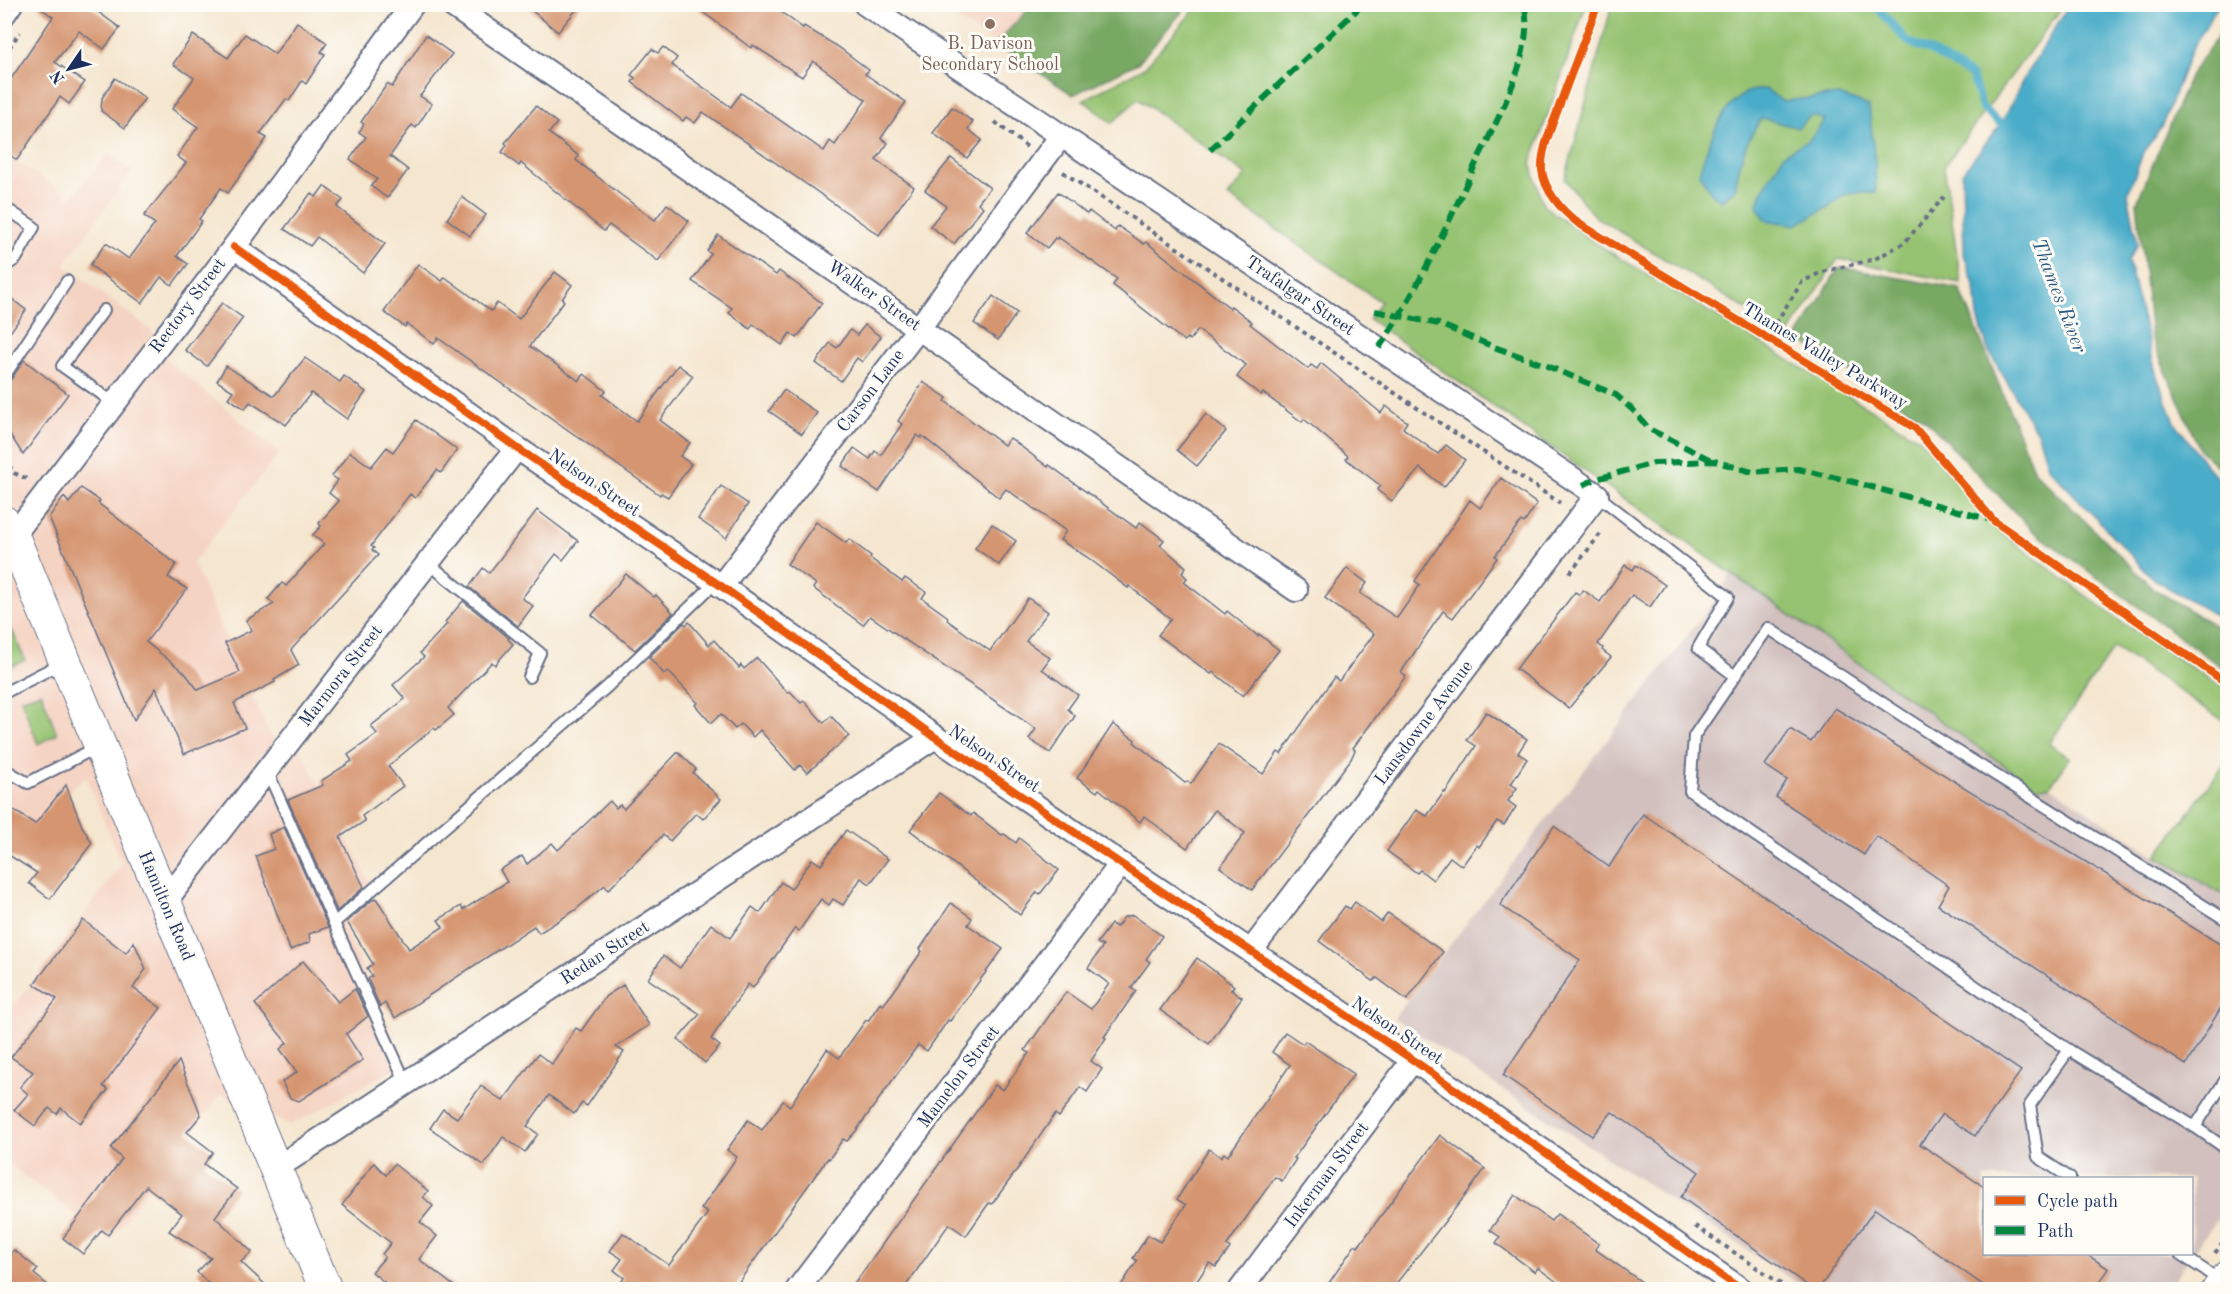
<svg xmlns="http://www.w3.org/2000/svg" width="2232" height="1294" viewBox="0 0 2232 1294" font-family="'Old Standard TT',serif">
<rect width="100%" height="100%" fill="#fdfcf7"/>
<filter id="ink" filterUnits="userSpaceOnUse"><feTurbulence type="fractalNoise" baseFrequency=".0167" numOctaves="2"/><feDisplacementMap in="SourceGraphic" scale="12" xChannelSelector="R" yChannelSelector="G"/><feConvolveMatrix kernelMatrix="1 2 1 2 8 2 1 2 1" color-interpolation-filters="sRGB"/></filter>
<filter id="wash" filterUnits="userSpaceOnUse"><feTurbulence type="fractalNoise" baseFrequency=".008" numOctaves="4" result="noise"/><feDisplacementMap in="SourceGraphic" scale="24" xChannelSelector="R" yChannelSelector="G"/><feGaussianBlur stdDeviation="1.35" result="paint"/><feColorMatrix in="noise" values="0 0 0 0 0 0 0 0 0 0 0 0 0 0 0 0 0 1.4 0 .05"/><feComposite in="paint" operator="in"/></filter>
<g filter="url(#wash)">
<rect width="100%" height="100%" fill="#f5e6cf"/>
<g fill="#f5d3c2">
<polygon points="936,5 1032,5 996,44"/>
<polygon points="5,154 71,198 108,154 132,171 64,265 152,331 168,361 279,453 193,563 271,738 300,748 370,883 344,927 406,1063 290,1125 221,1094 110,1241 5,1161 4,1019 122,864 86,777 74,786 5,863"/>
</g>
<path fill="#d1c0bd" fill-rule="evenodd" d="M1731,573L2025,780L2050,786L2156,856L2227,897V1205L2167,1289H1806L1394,1018L1718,596ZM1984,1178H2192V1254H1984Z"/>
<g fill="#96c371" stroke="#587968" stroke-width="1.5">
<polygon points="1199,4 1586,5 1531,163 1543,205 1595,243 1920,439 2000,532 2127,626 2227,690 2227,723 2114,647 2049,744 2070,758 2050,786 2037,787 2025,780 1369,319 1381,302 1228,196 1246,175 1138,99 1112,123 1083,100 1145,67"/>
<polygon points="1612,5 2064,5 1944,166 1961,283 1838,259 1788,335 1594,216 1565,179"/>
<polygon points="5,628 12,630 25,660 12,666 5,667"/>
<polygon points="41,692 57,734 38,744 21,699"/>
<polygon points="2227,761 2227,897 2156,856"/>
</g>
<g fill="#78a963" stroke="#4a6c60" stroke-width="1.5">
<polygon points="1032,5 1032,4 1188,5 1138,63 1073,95 996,44"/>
<polygon points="2227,23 2227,475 2200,450 2151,337 2137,202 2190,75"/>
<polygon points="1839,267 1960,289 2034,471 2154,589 2227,633 2227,671 2033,531 1926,420 1797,338"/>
</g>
<g fill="#49acc8" stroke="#326e93" stroke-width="1.5">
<polygon points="2069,5 2218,5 2190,53 2162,126 2143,153 2128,194 2138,244 2128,260 2157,377 2175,422 2204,463 2227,489 2227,622 2153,579 2048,467 2038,434 1988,350 1978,317 1975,288 1964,254 1962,173 2001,124 2025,76"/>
<path d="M1766,89L1782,101L1839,95L1869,106L1875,163L1876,193H1848L1825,209L1796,225L1766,220L1757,206L1763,190L1784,154L1809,140L1825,120L1811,115L1798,128L1762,118C1744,143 1740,160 1735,190L1720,201L1710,191L1699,173C1709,143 1718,109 1747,92C1752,90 1760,90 1766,89Z"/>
</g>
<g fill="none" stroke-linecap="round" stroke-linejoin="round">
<polyline stroke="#49acc8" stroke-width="8" points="1874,4 1907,41 1934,53 1972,76 1982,108 2001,124"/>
</g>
<g id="blocks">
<g fill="#d59571">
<polygon points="35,4 87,4 120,28 104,49 79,31 55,62 85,82 69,104 60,97 17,160 4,151 4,89 53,17"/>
<polygon points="524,4 581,4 558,32"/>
<polygon points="692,4 770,4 803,28 804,26 840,48 869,70 865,74 906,102 881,138 888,143 876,160 914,187 879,235 703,112 695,123 686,117 683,121 632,82 635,78 631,75 652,49 658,53 663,47 677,58 672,65 731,107 741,93 824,151 830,141 835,145 866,100 813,61 802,77 753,45 751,48"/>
<polygon points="297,22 327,43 321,52 325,54 306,84 302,81 289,101 286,99 260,134 267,138 228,193 221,188 199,219 202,221 177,256 188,264 172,285 161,277 142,303 90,265 106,243 129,259 155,224 144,216 186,163 177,156 198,127 172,109 194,78 173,64 193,35 228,58 245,34 275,54"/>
<polygon points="426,35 452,54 420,96 432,104 416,128 412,125 390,156 408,170 387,198 371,186 377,179 350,159 366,137 359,132 364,124 361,122 387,84 392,87"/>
<polygon points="115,78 145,98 125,128 101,111 102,98"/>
<polygon points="536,106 557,123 549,133 579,156 576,160 621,195 655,220 667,204 689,221 658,261 609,225 604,231 521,163 519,166 502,152 507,145 505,143"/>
<polygon points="952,107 973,122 968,129 982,140 967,158 933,133"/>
<polygon points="951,158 990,188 978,203 983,207 954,244 930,226 946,206 925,190"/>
<polygon points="324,186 343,200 337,207 385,244 363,273 317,237 310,246 284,229 311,193 316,197"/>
<polygon points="1058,192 1087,214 1089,211 1115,231 1118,226 1144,244 1146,242 1230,308 1231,306 1252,322 1250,324 1308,369 1311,365 1317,369 1321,363 1381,413 1386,406 1407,422 1403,428 1438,454 1446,445 1465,460 1444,487 1420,468 1392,501 1377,490 1381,486 1346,459 1348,456 1304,419 1302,422 1263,393 1261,395 1237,377 1246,365 1198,330 1190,340 1187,338 1184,341 1113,285 1117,279 1058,237 1057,239 1055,238 1047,248 1027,233"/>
<polygon points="462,197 486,215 470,236 447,219"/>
<polygon points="718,235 776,275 779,271 822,303 797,338 790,333 782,345 753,324 750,329 729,313 732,308 692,281 711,254 707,251"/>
<polygon points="418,264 442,281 445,277 491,311 497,303 519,319 555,272 572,285 562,299 564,301 530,346 579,381 584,374 606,391 602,395 637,421 678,365 693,376 660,420 690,443 680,456 691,464 668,497 661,493 660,495 438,338 434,344 407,324 405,327 384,312"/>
<polygon points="4,293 26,310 4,341"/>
<polygon points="993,296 1017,313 998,340 974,323"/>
<polygon points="222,303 243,318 207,366 185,350"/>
<polygon points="865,325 881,337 862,362 857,358 841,381 816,363 830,343 837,348 850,330 857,335"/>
<polygon points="305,358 340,382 344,376 366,392 347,419 311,393 286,425 250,402 245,409 228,398 233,391 217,381 226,366 274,396"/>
<polygon points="24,360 68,394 23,455 4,425 4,384 10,381"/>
<polygon points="923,382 947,398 945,401 1004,445 1010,438 1048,467 1049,465 1136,528 1140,522 1164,540 1160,545 1186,567 1182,573 1187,578 1184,582 1225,614 1227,611 1258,636 1259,634 1279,650 1243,696 1213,672 1211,674 1158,635 1171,619 1129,586 1128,588 1087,557 1060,540 1066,531 1006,489 999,498 922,436 921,438 917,435 879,492 842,466 854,448 870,459 875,451 881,455 902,424 898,421"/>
<polygon points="784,390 817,413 802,434 769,411"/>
<polygon points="1206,414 1226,431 1197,466 1177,450"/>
<polygon points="416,420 457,450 441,473 437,470 415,498 410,494 371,546 374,548 372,550 378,555 291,650 299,665 274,680 275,682 234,703 245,728 184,754 156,688 134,720 49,517 64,497 69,503 81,488 100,501 98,503 176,564 168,577 187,589 146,642 185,673 198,690 240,672 225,643 252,630 246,620 274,604 268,599 282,583 286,586 324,544 313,535 321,526 319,523 339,501 329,493 338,480 332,476 350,452 371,467 387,447 393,452"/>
<polygon points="1501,478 1537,504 1524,523 1521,521 1495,556 1497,558 1453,618 1443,611 1401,672 1406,676 1353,748 1355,750 1351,759 1252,890 1220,867 1245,833 1215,810 1187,848 1144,816 1140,822 1099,789 1097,792 1077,778 1113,724 1135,740 1134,742 1185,783 1187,781 1191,784 1219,744 1263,774 1278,752 1281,754 1334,677 1339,681 1374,634 1325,598 1347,568 1367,583 1360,593 1397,618 1420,585 1415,581 1470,500 1480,508"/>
<polygon points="721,486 748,504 726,538 698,519"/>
<polygon points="537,510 578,541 563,560 556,554 522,598 533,606 518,626 469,587 483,568 489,573"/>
<polygon points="816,522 846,543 849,539 871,556 870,558 902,582 905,578 926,592 922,598 948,617 947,620 990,651 1028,598 1048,612 1026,641 1050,658 1042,669 1078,695 1068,709 1075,716 1050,753 1029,739 1036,729 870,616 863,625 813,588 816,584 787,564"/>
<polygon points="992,524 1016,541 999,565 975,548"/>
<polygon points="1625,565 1633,570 1636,565 1665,585 1650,607 1632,595 1598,644 1603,648 1602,650 1611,657 1569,708 1516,669 1575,592 1580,595 1583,590 1600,602"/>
<polygon points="626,574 654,597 656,595 673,613 635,650 592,615"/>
<polygon points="463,601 509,638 508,639 513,644 495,665 492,662 448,708 454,715 436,730 434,728 388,766 403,786 362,816 365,821 340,837 364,887 337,911 288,800 323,785 321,781 352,761 348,755 377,734 371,726 405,699 393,685 424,657 420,653 447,624 445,622"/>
<polygon points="689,622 709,645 714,640 739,668 741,665 744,669 757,658 788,693 790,691 801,703 804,701 824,723 831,716 849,736 807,773 800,765 795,770 760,730 753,737 741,724 735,729 721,714 711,723 695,705 698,703 668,671 664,674 649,657 684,623 686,625"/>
<polygon points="1835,708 2228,949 2228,996 2186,1065 1938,905 1949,886 1876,836 1864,855 1776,797 1787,780 1765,765 1790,729 1811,742"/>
<polygon points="1486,712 1527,739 1518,753 1527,759 1511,784 1517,788 1508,801 1516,807 1504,825 1497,821 1479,847 1477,845 1462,866 1450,857 1433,880 1420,870 1417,873 1387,851 1416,810 1427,816 1444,792 1445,793 1476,746 1467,740"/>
<polygon points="678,752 696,769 693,773 721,799 703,819 696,813 670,841 663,835 608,890 605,885 574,911 539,933 534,926 395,1018 385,1003 380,1007 368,979 372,976 367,968 373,964 347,922 371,901 376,898 409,949 443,927 438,920 461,906 463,910 507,882 500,870 522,856 527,864 552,843 558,850 610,801 616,808 620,805 624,809"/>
<polygon points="66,785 82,826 92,843 50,899 29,883 37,873 4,852 4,804 35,824"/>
<polygon points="939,793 971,816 973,813 1002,835 1004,834 1016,843 1019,838 1059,870 1040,894 1037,892 1020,915 910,830"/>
<polygon points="1643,814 2021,1071 1975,1136 1942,1114 1920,1144 1984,1187 1984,1254 2086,1254 2109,1269 2094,1290 1990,1290 1875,1209 1818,1290 1814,1290 1681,1197 1699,1172 1612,1112 1592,1136 1503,1075 1580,960 1500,905 1554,826 1609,867"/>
<polygon points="284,827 328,927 309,934 310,942 290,950 256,856 274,849 269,834"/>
<polygon points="846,830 888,859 870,884 861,878 843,905 833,899 829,905 821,899 799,931 795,928 753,988 748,984 711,1039 720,1046 705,1063 678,1039 700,1014 648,979 663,956 680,968 711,924 730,938 752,907 760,913 781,882 791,889 812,859 821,865"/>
<polygon points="1355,902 1381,922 1388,913 1443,952 1407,1000 1377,978 1373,981 1319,941 1345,906 1350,909"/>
<polygon points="951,903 972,918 968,925 1003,949 950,1021 948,1020 927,1051 918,1045 856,1131 847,1141 843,1139 829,1159 828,1158 733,1290 616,1290 624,1278 614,1270 622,1259 610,1251 623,1233 669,1265 708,1213 701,1209 737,1157 727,1150 748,1120 762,1130 783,1101 790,1106 827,1049 839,1058 866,1020 868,1021 880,1003 883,1005 892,994 922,951 920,949"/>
<polygon points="1133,915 1162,936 1146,959 1150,962 1131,988 1136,991 1104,1037 1106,1038 1091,1061 1102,1069 1087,1092 1080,1087 1059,1117 1055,1114 1014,1174 992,1204 989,1203 966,1236 949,1224 903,1290 850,1290 995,1085 1003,1090 1029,1053 1025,1050 1066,992 1091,1009 1109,984 1088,968 1103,946 1097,943 1111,924 1117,927 1124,917"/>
<polygon points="83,920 126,953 134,942 146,969 133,988 161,1008 103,1086 108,1090 80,1123 61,1108 57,1114 49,1108 35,1126 14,1110 28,1094 20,1087 33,1072 11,1057 57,999 34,984"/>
<polygon points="1197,958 1234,986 1231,990 1242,997 1209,1044 1160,1010"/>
<polygon points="303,961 338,1002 355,989 368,1016 346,1034 363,1060 299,1101 290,1098 282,1082 297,1072 280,1049 287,1043 255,1004"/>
<polygon points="623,985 649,1025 616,1047 624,1052 587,1106 582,1103 574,1114 549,1095 527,1126 538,1134 525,1152 503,1137 484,1165 430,1128 443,1109 457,1118 481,1086 503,1101 538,1054 552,1064 576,1028 581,1031 606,996"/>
<polygon points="1285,1032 1303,1044 1305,1041 1354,1074 1294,1158 1296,1159 1282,1181 1275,1177 1227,1245 1230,1248 1216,1267 1209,1263 1191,1290 1118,1290 1137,1261 1133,1258 1148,1235 1160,1242 1186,1205 1177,1199 1209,1149 1221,1157 1224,1153 1228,1156 1290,1065 1272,1052"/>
<polygon points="179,1061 201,1115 187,1132 213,1152 204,1164 237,1189 215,1217 252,1252 241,1262 271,1290 215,1290 197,1272 211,1258 169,1231 182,1214 146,1186 108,1235 102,1230 83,1254 63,1238 122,1159 111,1148"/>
<polygon points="1440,1135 1485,1169 1468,1192 1391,1290 1324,1290 1355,1245 1358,1247"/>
<polygon points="374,1163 386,1175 394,1164 428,1191 423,1197 433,1206 420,1222 437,1236 419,1259 459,1290 394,1290 372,1272 385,1257 382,1254 391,1243 342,1205"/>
<polygon points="1515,1195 1551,1221 1557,1214 1599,1244 1595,1249 1653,1290 1568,1290 1538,1268 1535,1272 1496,1243 1500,1237 1490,1230"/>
<polygon points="14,1250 38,1269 34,1274 54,1290 4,1290 4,1263"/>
</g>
</g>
</g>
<g filter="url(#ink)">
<use href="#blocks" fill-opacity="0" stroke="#676f86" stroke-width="1.5"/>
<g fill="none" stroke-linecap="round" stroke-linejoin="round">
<g stroke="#676f86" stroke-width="14">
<g id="lane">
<polyline points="4,207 34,227 16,259 4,267"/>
<polyline points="104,310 62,366 114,403"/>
<polyline points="4,377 67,281"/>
<polyline points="1597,495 1728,597 1698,648 1735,676 1768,628 1938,739 2228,921"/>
<polyline points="428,563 540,653 529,677"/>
<polyline points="1735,676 1694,736 1690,791 2069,1050 2030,1105 2038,1157 2070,1178"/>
<polyline points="4,693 62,663"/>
<polyline points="4,769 28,783 99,746"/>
<polyline points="267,770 334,923"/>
<polyline points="2069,1050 2195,1127"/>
<polyline points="2228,1076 2195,1127 2228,1150"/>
<polyline points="406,1083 334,923 607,687 716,582"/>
<polyline points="2180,1254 2221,1281"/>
</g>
</g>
<g stroke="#676f86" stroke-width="26">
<g id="street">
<polyline points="450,4 1296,590"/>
<polyline points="865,4 1597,495 1251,951"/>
<polyline points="4,14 11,4"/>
<polyline points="234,247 517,448 721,586 935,737 1121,864 1413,1060 1742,1290"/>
<polyline points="13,536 234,247 413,4"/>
<polyline points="721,586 919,328 1061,136"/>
<polyline points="164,903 517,448"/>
<polyline points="275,1169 935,737"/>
<polyline points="797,1290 1121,864"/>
<polyline points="1240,1290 1413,1060"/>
</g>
</g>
<g stroke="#676f86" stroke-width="34">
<g id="secondary">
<polyline points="4,522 13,536 326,1290"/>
<polyline points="2218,1290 2228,1277"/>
</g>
</g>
<g stroke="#676f86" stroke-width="4" stroke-dasharray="4.5 4.5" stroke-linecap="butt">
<polyline points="4,55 20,32"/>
<polyline points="995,122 1027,147"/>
<polyline points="1063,172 1560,503"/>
<polyline points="1766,338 1802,282 1822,272 1875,259 1904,243 1944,197"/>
<polyline points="4,458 14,473 27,479"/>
<polyline points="1570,573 1601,533"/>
<polyline points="1695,1226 1790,1290"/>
<polyline points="2215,1253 2228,1236"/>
</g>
<use href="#lane" stroke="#fff" stroke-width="10"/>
<use href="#street" stroke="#fff" stroke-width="22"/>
<use href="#secondary" stroke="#fff" stroke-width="32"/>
<g stroke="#00873e" stroke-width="6" stroke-dasharray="12 6" stroke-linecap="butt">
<polyline points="1210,150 1363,4"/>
<polyline points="1375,311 1439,324 1494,347 1545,365 1616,395 1634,411 1649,429 1711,460"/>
<path d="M1379,348C1418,290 1447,226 1476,163C1492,131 1510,97 1520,63C1525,44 1529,24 1524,4"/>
<polyline points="1583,485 1596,479 1654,463 1714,461 1752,472 1798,469 1850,481 1991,520"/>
</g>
<g stroke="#fdfcf7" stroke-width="11">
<g id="cycleway">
<path d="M1598,4C1584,40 1570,76 1557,112C1550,131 1541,151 1542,170C1544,190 1562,211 1578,223L1915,428L1994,521L2228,684"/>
<polyline points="234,247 517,448 721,586 935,737 1121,864 1413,1060 1742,1290"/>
</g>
</g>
<use href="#cycleway" stroke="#e8590c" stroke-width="8"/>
</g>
</g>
<circle fill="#8d6e63" stroke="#fdfcf7" stroke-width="2" cx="990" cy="24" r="6"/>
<g text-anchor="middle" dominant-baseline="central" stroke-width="6" stroke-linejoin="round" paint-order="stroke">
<g font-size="18" fill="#785e54" stroke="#fdfcf7">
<text x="990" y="44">B. Davison<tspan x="990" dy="21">Secondary School</tspan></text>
</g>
<g font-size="18" fill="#1b2f5e" stroke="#fdfcf7">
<text transform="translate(874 296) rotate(35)">Walker Street</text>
<text transform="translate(1300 296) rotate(34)">Trafalgar Street</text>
<text transform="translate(188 306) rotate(-53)">Rectory Street</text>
<text transform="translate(1825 356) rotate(31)">Thames Valley Parkway</text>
<text transform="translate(871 391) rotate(-53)">Carson Lane</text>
<text transform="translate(594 483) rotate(34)">Nelson Street</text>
<text transform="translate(341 676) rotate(-52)">Marmora Street</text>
<text transform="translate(1424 723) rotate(-53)">Lansdowne Avenue</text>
<text transform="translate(994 759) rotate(34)">Nelson Street</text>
<text transform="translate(166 906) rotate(67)">Hamilton Road</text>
<text transform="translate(605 953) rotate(-33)">Redan Street</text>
<text transform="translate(1397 1031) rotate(34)">Nelson Street</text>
<text transform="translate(959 1077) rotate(-53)">Mamelon Street</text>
<text transform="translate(1327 1175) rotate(-53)">Inkerman Street</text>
</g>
<g font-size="20" font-style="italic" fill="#2b5b83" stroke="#fdfcf7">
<text transform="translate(2058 296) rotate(69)">Thames River</text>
</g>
</g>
<rect width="2232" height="1294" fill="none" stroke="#fdfcf7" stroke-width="24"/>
<rect x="1983" y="1177" width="210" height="78" fill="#fdfcf7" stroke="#a3aaba" stroke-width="1.5"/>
<rect x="1995" y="1196" width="30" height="9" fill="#e8590c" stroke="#a3aaba" stroke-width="1.5"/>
<text x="2037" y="1207" font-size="18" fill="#1b2f5e">Cycle path</text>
<rect x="1995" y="1226" width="30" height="9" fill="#00873e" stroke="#a3aaba" stroke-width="1.5"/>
<text x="2037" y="1237" font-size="18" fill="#1b2f5e">Path</text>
<g transform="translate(69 69) rotate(235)" stroke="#fdfcf7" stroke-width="4.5" paint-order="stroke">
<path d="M0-4.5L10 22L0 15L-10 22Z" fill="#1b2f5e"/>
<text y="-9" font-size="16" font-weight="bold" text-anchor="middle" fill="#1b2f5e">N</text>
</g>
</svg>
